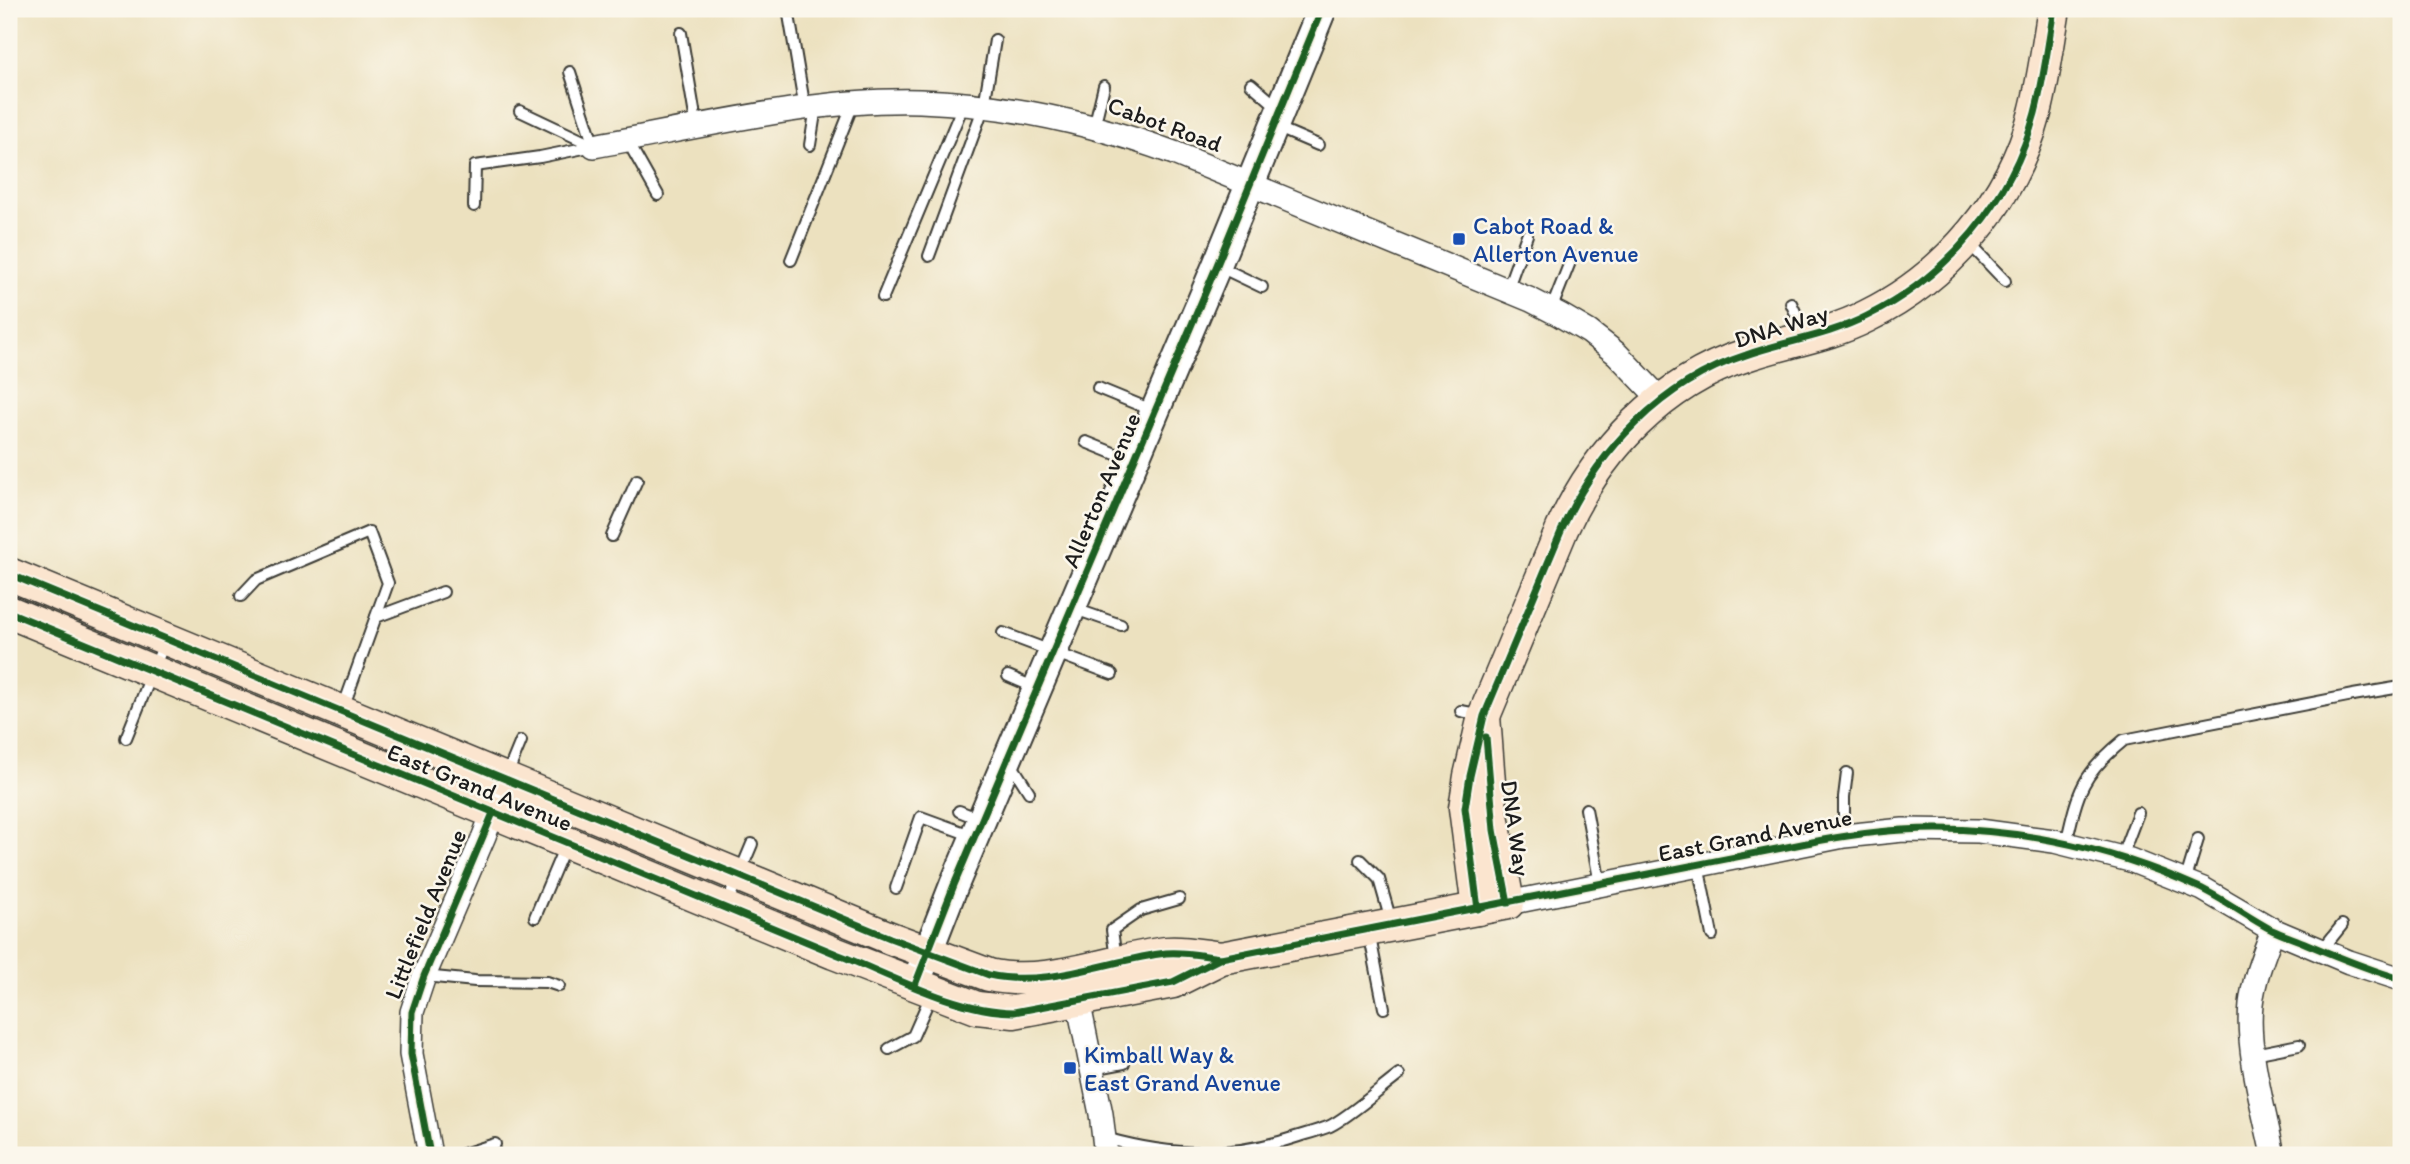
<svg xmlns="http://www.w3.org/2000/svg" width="2410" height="1164" viewBox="0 0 2410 1164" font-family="Itim,sans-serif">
<rect width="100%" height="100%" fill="#fbf7ec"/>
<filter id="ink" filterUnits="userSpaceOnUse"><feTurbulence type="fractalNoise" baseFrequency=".0143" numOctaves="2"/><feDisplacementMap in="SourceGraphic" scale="14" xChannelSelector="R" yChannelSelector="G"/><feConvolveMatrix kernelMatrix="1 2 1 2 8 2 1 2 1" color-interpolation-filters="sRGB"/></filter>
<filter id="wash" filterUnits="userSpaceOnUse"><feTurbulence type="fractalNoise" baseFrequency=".00686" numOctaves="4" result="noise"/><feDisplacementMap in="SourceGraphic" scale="28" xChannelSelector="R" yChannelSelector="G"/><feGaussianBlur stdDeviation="1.57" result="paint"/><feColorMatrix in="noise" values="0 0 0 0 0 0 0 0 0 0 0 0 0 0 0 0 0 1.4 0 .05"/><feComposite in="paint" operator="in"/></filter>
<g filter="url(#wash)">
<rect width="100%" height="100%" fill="#ece1bf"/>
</g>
<g filter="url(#ink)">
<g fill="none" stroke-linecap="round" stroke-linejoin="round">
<g stroke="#3b3a34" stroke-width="14">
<g id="service">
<polyline points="788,9 805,109"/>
<polyline points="681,33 697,128"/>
<polyline points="570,72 594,146"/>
<polyline points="1251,84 1280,109"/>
<polyline points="520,111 594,146"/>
<polyline points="1094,127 1104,86"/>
<polyline points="1276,127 1318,145"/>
<polyline points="627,140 658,195"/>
<polyline points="810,145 816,107"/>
<polyline points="474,206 475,166 540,157 594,146"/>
<polyline points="1968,242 2005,281"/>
<polyline points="929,256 984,106 995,40"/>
<polyline points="791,260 853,104"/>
<polyline points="1218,266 1262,287"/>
<polyline points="1507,290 1527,235"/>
<polyline points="883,297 964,103"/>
<polyline points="1791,303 1806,336"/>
<polyline points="1551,310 1572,257"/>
<polyline points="1098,388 1154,411"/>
<polyline points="1086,442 1133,461"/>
<polyline points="612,536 637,480"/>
<polyline points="241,596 256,580 369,532 388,583 343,708"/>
<polyline points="1072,608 1121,625"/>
<polyline points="376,617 443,592"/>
<polyline points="1003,633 1112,674"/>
<polyline points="1008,676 1036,688"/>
<polyline points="1461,711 1482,715"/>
<polyline points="126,738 165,641"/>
<polyline points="1010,762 1029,792"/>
<polyline points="507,775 521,741"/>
<polyline points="1586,809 1600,884"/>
<polyline points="959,811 979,819"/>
<polyline points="1844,836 1844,797 1847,773"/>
<path d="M2066,844C2078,791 2081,775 2124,740L2353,695L2401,687"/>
<polyline points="2121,858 2138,813"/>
<polyline points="1360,860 1379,879 1391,921"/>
<polyline points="1698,865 1712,935"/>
<polyline points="2185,882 2198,839"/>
<polyline points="896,888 921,817 973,836"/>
<polyline points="726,906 752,844"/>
<polyline points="535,917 565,846"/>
<polyline points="1369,932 1384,1008"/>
<polyline points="2322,950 2342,925"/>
<polyline points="1116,959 1112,930 1141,910 1179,899"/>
<polyline points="424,976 475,981 547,982 559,986"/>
<polyline points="889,1049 913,1036 932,993"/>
<polyline points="2254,1054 2299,1045"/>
<polyline points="1092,1069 1124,1063"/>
<path d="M1105,1138C1173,1157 1231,1159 1299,1136C1309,1133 1320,1130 1330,1126C1350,1116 1380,1089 1399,1075"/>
<polyline points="460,1155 495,1144"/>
</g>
</g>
<g stroke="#3b3a34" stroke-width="26">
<g id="minor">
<path d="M594,146C699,127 814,98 920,101C1008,104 1092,123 1174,153L1531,300L1560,315L1589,332L1617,354L1662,401"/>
<polyline points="1508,903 1844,836 1903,830 1979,831 2054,841 2130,860 2203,889 2273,930 2349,962 2401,979"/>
<polyline points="1078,1000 1101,1114 1106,1155"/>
<polyline points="430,1155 411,1054 412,1012 424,976 484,836 506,778"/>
<path d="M2273,1155C2264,1110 2246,1049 2251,1004C2254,978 2264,954 2273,930"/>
</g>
</g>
<g stroke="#3b3a34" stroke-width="32">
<polyline id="tertiary" points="915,985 954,885 1217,265 1322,9"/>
</g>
<g stroke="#3b3a34" stroke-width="35">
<g id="secondary">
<path d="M9,574L890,938L989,975C1047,988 1109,960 1166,953C1183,951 1204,956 1221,958"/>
<polyline points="9,612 834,953 977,1008 1014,1012 1173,982 1221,958 1508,903 1491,809 1484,716"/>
<path d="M1478,909L1465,808L1470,776L1484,716L1562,529C1597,451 1662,382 1746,355C1786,341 1828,336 1867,316C1947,277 2012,200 2035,113C2044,79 2048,44 2054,9"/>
</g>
</g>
<use href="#service" stroke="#fff" stroke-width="10"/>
<use href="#minor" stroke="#fff" stroke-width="23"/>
<use href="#tertiary" stroke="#fff" stroke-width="28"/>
<use href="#secondary" stroke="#fbe5cf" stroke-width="32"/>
<g stroke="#fbf7ec" stroke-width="11">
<g id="cycleway">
<path d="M9,574L890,938L989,975C1047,988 1109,960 1166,953C1183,951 1204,956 1221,958"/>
<path d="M9,612L834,953C888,974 957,1012 1014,1012L1173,982L1221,958L1787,847C1825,839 1864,832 1903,830C2003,824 2107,846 2198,887C2224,899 2247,917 2272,930C2283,935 2295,939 2307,944C2338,957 2369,970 2401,979"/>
<polyline points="1486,737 1494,830 1508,903"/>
<path d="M1478,909L1465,808L1470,776L1484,716L1562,529C1597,451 1662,382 1746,355C1786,341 1828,336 1867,316C1947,277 2012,200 2035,113C2044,79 2048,44 2054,9"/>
<polyline points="915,985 954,885 1217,265 1322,9"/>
<polyline points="430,1155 411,1054 412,1012 424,976 493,813"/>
</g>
</g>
<use href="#cycleway" stroke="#1b5e20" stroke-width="7"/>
</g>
</g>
<g fill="#1a4fb4" stroke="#fbf7ec" stroke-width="2.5">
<rect x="1452" y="232" width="14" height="14" rx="3.5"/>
<rect x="1063" y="1061" width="14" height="14" rx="3.5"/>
</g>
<g text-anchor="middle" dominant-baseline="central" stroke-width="5" stroke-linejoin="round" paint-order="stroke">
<g font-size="24" fill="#1c1c1c" stroke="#fbf7ec">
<text transform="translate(1165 124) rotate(20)">Cabot Road</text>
<text transform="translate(1781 326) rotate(-17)">DNA Way</text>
<text transform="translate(1101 490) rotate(-67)">Allerton Avenue</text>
<text transform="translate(480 787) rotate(22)">East Grand Avenue</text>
<text transform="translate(1516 828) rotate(82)">DNA Way</text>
<text transform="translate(1755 835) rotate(-11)">East Grand Avenue</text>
<text transform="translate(425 914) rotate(-68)">Littlefield Avenue</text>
</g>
<g font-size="24" fill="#164399" stroke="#fbf7ec" text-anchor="start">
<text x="1473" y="225">Cabot Road &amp;<tspan x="1473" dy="28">Allerton Avenue</tspan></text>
<text x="1084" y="1054">Kimball Way &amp;<tspan x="1084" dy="28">East Grand Avenue</tspan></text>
</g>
</g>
<rect width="2410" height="1164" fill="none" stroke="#fbf7ec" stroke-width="35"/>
</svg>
